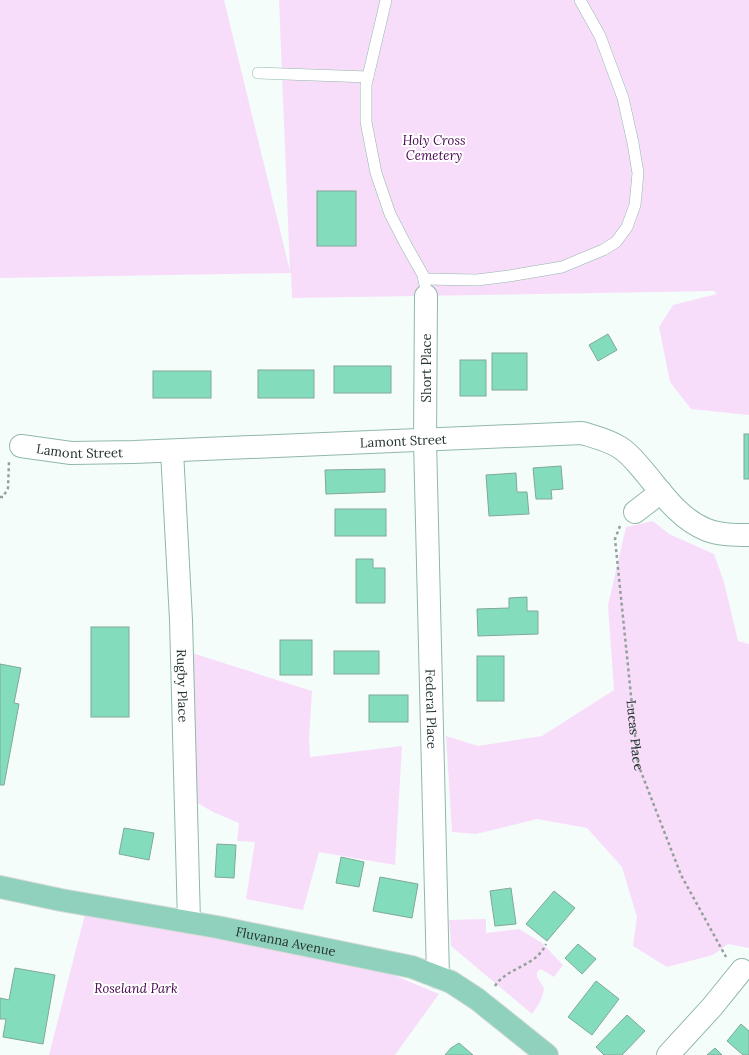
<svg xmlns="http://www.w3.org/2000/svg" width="749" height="1055" viewBox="0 0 749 1055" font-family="Lora,serif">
<rect width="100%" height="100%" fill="#f5fdfa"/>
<g fill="#f8ddfb">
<polygon points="0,0 224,0 290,271 279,0 749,0 749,415 691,409 670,382 659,327 673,305 717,294 714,291 292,298 291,273 0,278"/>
<polygon points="653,521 669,534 714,554 724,582 738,641 749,644 749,948 728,944 713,955 667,967 633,946 637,917 622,867 587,828 537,819 476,834 452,832 446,736 478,746 542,736 614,690 608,605 626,527"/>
<polygon points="192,653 312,691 309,738 310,757 402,746 395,865 319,852 303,910 246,899 255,842 237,841 239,823 213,812 196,802"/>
<polygon points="86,910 386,972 439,994 395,1055 49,1055"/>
<path d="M486,919V933L519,929L542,943L563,965L554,977L541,969L537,972V977L544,988C543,998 538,1006 532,1014L451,946L449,920Z"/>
</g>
<g fill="#83ddbd" stroke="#80a898">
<rect x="317" y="191" width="39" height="55"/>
<polygon points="608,334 617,350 598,361 589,345"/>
<rect x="492" y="353" width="35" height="37"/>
<rect x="460" y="360" width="26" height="36"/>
<rect x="334" y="366" width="57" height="27"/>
<rect x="258" y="370" width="56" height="28"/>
<rect x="153" y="371" width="58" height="27"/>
<rect x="744" y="434" width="5" height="45"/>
<polygon points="561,466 563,489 551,490 552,499 536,499 533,468"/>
<polygon points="385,469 385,492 326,494 325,470"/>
<polygon points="516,473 517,492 527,492 529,514 489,516 486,475"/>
<rect x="335" y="509" width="51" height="27"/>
<polygon points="356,559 373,559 373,568 385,568 385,603 356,603"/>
<polygon points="527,597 527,611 538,611 538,634 478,636 477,609 509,608 509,598"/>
<rect x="91" y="627" width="38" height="90"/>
<rect x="280" y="640" width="32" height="35"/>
<rect x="334" y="651" width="45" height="23"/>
<rect x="477" y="656" width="27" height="45"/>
<polygon points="0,664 21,668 14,703 19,704 4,785 0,785"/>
<rect x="369" y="695" width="39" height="27"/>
<polygon points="124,828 154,833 149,860 119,854"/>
<polygon points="217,844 236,845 234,878 215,877"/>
<polygon points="341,857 364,862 359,887 336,883"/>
<polygon points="380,877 418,884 412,918 373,911"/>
<polygon points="511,888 516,924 495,926 490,891"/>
<polygon points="554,891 575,908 547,941 526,924"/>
<polygon points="578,944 596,959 582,974 565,958"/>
<polygon points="15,968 55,975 43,1044 3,1037 6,1019 0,1019 0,998 9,1000"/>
<polygon points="596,981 619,999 592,1035 568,1017"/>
<polygon points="627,1015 645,1031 622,1055 604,1055 596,1047"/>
<polygon points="741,1024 749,1031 749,1055 743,1055 727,1041"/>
<polygon points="459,1043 473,1055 445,1055 451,1048"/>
<polygon points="715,1048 722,1055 707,1055"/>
</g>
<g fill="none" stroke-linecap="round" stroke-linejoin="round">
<g stroke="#90b8a8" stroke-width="12">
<g id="service">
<polyline points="386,0 366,85 366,122 376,173 390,214 406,245 423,275 425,285"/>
<polyline points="258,73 368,77"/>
<polyline points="424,279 477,280 509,276 562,267 603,250 616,242 627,227 635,205 638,173 633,143 623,98 600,36 580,0"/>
</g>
</g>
<g stroke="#90b8a8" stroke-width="24">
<g id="minor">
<path id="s2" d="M426,296L425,440L438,977"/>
<path id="s3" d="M21,446L71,453L134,452L582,433C595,437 608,440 619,447C630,453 639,466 647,475C664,496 681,520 707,530C720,535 735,535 749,535"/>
<path id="s4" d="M172,451L181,620L189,922"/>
<polyline points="635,512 661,492"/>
<polyline points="668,1055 712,1007 742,970"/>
</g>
</g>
<g stroke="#d7dad9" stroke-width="24">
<g id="primary">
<path id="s5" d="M0,887L61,900L217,927L412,967L451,982L477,999L547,1055"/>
</g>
</g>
<g stroke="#94a09c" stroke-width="2.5" stroke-dasharray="3 3" stroke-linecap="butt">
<polyline points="0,497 3,497 8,488 9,462"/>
<path id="s1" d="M620,526L615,539L638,764L681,875L726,957"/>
<path d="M495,986C507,967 536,967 546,944"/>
</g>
<use href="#service" stroke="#fff" stroke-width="11"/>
<use href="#minor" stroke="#fff" stroke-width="22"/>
<use href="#primary" stroke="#8fd1bc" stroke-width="22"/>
</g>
<g text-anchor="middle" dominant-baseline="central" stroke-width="4" stroke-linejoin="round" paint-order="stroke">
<g font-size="13" font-style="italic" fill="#46044e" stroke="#fff">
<text x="434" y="140">Holy Cross<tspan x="434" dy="15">Cemetery</tspan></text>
<text x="136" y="988">Roseland Park</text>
</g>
<g font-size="13" fill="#22322c" stroke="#fff">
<text transform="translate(426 368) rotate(-90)">Short Place</text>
<text stroke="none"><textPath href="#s3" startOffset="383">Lamont Street</textPath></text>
<text stroke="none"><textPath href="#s3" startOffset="59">Lamont Street</textPath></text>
<text stroke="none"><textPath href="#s4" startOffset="235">Rugby Place</textPath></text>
<text stroke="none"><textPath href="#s2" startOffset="413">Federal Place</textPath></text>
<text stroke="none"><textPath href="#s1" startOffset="211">Lucas Place</textPath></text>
<text stroke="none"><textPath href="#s5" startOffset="291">Fluvanna Avenue</textPath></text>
</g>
</g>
</svg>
